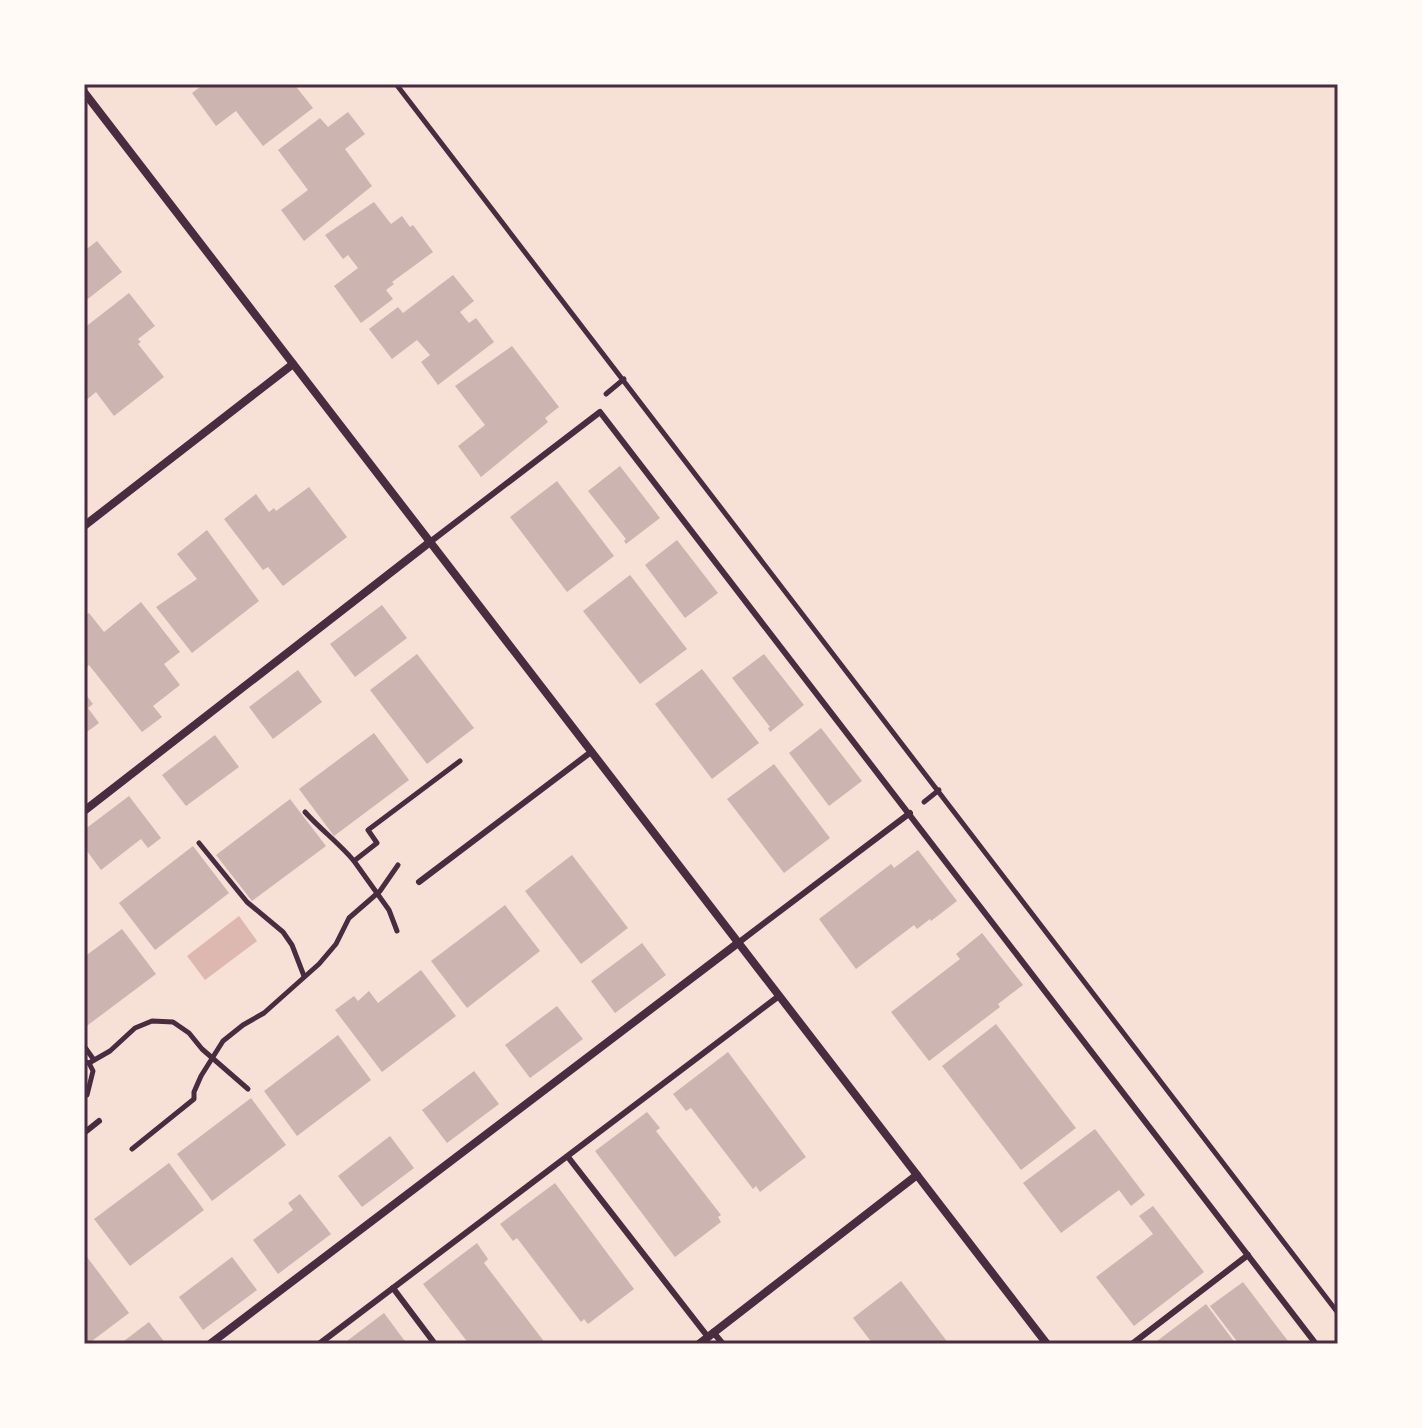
<svg xmlns="http://www.w3.org/2000/svg" width="1422" height="1428" viewBox="0 0 1422 1428" font-family="'Public Sans',sans-serif">
<rect width="100%" height="100%" fill="#f7e1d7"/>
<polygon fill="#dcb8b0" points="239,916 257,941 205,980 187,956"/>
<g fill="#ccb4b1">
<polygon points="204,84 294,84 313,108 263,146 236,111 216,126 192,93"/>
<polygon points="348,112 365,134 345,149 372,186 304,241 281,210 308,190 278,150 320,118 328,127"/>
<polygon points="374,202 391,224 402,216 410,227 413,225 433,252 392,282 394,284 386,290 393,299 361,323 334,286 358,268 348,255 343,259 325,235"/>
<polygon points="97,241 122,272 84,302 84,251"/>
<polygon points="453,275 474,301 460,312 469,323 476,318 494,342 438,385 421,362 430,355 417,340 392,359 369,329 398,307 403,313"/>
<polygon points="129,293 155,326 138,339 141,342 138,344 164,377 114,416 96,392 84,402 84,328"/>
<polygon points="512,346 559,407 545,418 548,422 481,477 458,446 485,425 455,386"/>
<polygon points="620,466 660,518 626,544 624,541 626,539 588,491"/>
<polygon points="557,481 614,556 567,592 510,517"/>
<polygon points="309,487 347,537 283,586 268,567 263,570 224,519 256,494 269,512 274,508 276,511"/>
<polygon points="207,530 259,601 192,653 156,607 197,579 177,554"/>
<polygon points="677,540 718,593 685,618 645,565"/>
<polygon points="630,575 687,649 640,684 583,611"/>
<polygon points="141,602 180,652 164,664 180,685 153,706 162,717 142,732 89,665 84,669 84,617 89,613 104,632"/>
<polygon points="382,605 407,638 355,677 330,644"/>
<polygon points="417,654 474,728 427,764 370,690"/>
<polygon points="764,654 804,705 770,732 768,728 770,727 732,678"/>
<polygon points="702,669 759,743 712,779 655,704"/>
<polygon points="298,670 322,702 273,739 249,707"/>
<polygon points="84,692 93,704 88,708 99,723 84,734"/>
<polygon points="821,728 862,781 829,806 789,753"/>
<polygon points="374,733 409,780 334,836 299,789"/>
<polygon points="215,735 239,767 186,806 162,775"/>
<polygon points="774,764 830,838 784,873 727,799"/>
<polygon points="129,796 161,838 148,848 141,839 101,870 84,847 84,830"/>
<polygon points="290,799 326,846 252,901 216,855"/>
<polygon points="193,846 229,893 155,950 119,903"/>
<polygon points="918,850 957,901 931,921 930,919 917,929 914,925 856,969 819,919 891,864 894,868"/>
<polygon points="572,855 628,928 581,964 525,891"/>
<polygon points="505,905 540,951 467,1008 431,961"/>
<polygon points="122,929 156,974 84,1028 84,957"/>
<polygon points="982,933 1023,985 998,1004 1000,1007 929,1061 891,1012 960,959 956,954"/>
<polygon points="642,943 666,975 615,1013 591,981"/>
<polygon points="421,970 456,1016 382,1072 335,1010 354,996 358,1001 369,991 378,1003"/>
<polygon points="557,1006 583,1039 530,1078 505,1045"/>
<polygon points="996,1024 1076,1128 1021,1170 942,1066"/>
<polygon points="338,1035 371,1080 297,1136 264,1091"/>
<polygon points="728,1052 806,1157 760,1192 756,1186 753,1189 691,1108 686,1111 673,1094"/>
<polygon points="474,1071 499,1104 447,1143 422,1110"/>
<polygon points="251,1098 286,1145 212,1201 177,1154"/>
<polygon points="647,1112 660,1128 656,1131 721,1215 718,1217 721,1222 675,1257 595,1151"/>
<polygon points="1095,1129 1145,1195 1131,1206 1119,1190 1061,1233 1023,1183"/>
<polygon points="390,1136 414,1168 362,1207 338,1176"/>
<polygon points="169,1163 204,1210 130,1266 94,1219"/>
<polygon points="555,1183 634,1289 588,1324 584,1319 581,1322 517,1238 513,1241 500,1224"/>
<polygon points="300,1194 331,1234 278,1274 253,1240 293,1210 288,1203"/>
<polygon points="1153,1206 1204,1272 1134,1326 1096,1277 1153,1234 1139,1216"/>
<polygon points="477,1243 488,1259 484,1263 546,1344 469,1344 423,1284"/>
<polygon points="84,1253 129,1313 88,1344 84,1344"/>
<polygon points="232,1257 257,1290 203,1330 179,1297"/>
<polygon points="901,1281 949,1344 873,1344 853,1318"/>
<polygon points="1243,1282 1288,1341 1284,1344 1239,1344 1210,1306"/>
<polygon points="1206,1304 1236,1344 1159,1344 1157,1341"/>
<polygon points="384,1313 407,1344 343,1344"/>
<polygon points="149,1322 166,1344 120,1344"/>
</g>
<g fill="none" stroke-linecap="round" stroke-linejoin="round">
<g stroke="#4a2c40" stroke-width="5">
<polyline points="396,84 1338,1313"/>
<polyline points="606,394 624,379"/>
<polyline points="924,802 939,790"/>
<path d="M305,812C321,830 339,843 354,861"/>
<polyline points="199,843 247,902 283,932 292,945 304,976"/>
<polyline points="397,931 389,910 354,861 377,843 368,830 460,761"/>
<polyline points="84,1046 94,1060"/>
<polyline points="84,1061 89,1063 110,1051 135,1028 152,1021 173,1022 189,1033 202,1049 248,1089"/>
<polyline points="87,1095 93,1071 89,1063"/>
<polyline points="132,1149 194,1099 194,1092 201,1076 223,1041 243,1025 264,1013 319,964 336,944 349,918 380,891 398,865"/>
</g>
<g stroke="#4a2c40" stroke-width="6">
<polyline points="430,542 600,412 1316,1344"/>
<polyline points="419,882 591,752"/>
<polyline points="738,943 910,813"/>
<polyline points="84,1133 99,1121"/>
<polyline points="568,1157 708,1337"/>
<polyline points="393,1288 435,1344"/>
<polyline points="713,1332 723,1344"/>
<polyline points="319,1344 779,996"/>
<polyline points="1132,1344 1248,1255"/>
</g>
<g stroke="#4a2c40" stroke-width="8">
<polyline points="84,92 1047,1344"/>
<polyline points="84,526 293,364"/>
<polyline points="84,811 430,542"/>
<polyline points="210,1344 738,943"/>
<polyline points="699,1344 917,1175"/>
</g>
</g>
<rect width="1422" height="1428" fill="none" stroke="#fffaf5" stroke-width="172"/>
<rect x="86" y="86" width="1250" height="1256" fill="none" stroke="#4a2c40" stroke-width="3"/>
</svg>
